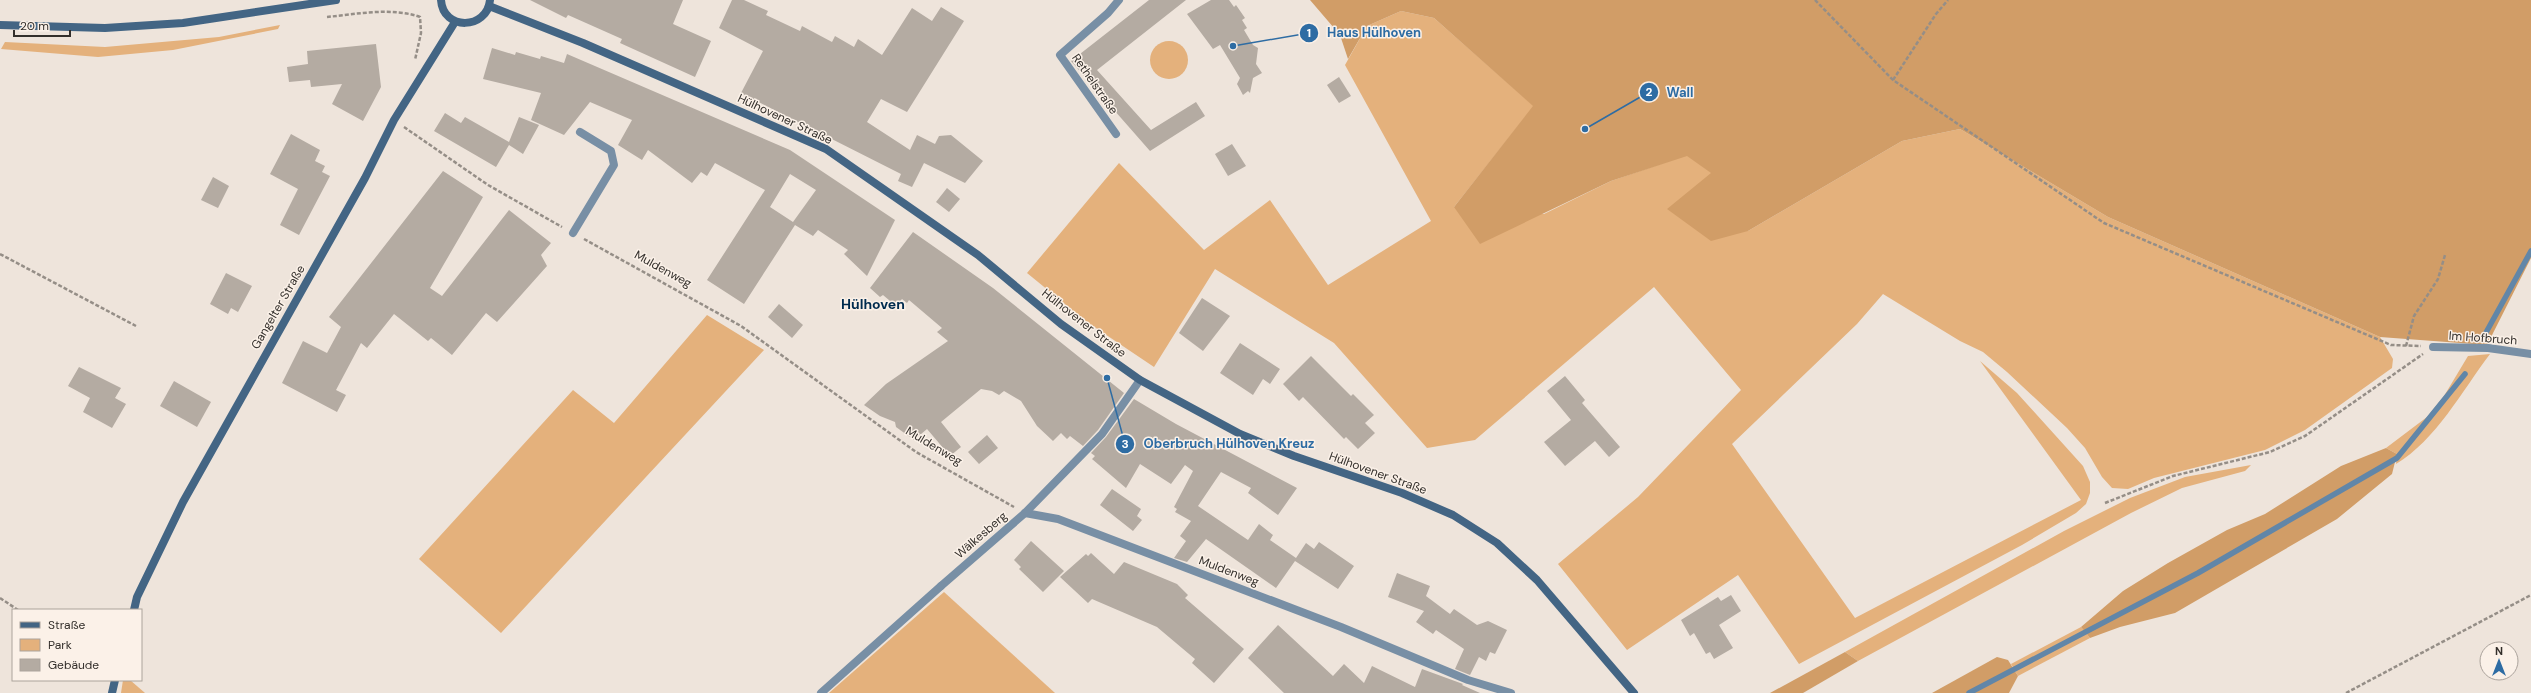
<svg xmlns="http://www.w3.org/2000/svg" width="2531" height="693" viewBox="0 0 2531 693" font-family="'DM Sans',sans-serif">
<rect width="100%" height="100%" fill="#eee4db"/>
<g fill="#e4b17c">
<polygon points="1401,11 1434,18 1534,106 1454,207 1544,214 1611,181 1687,155 1712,173 1748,231 1902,141 1960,129 2108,217 2380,337 2393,359 2392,368 2305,430 2265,450 2154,478 2128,489 2112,488 2102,477 2085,448 2067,428 2007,372 1983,352 1960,341 1883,294 1857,324 1732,444 1855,618 2081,500 1980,361 2017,393 2083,466 2090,482 2090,493 2086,504 2076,513 2022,545 1799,664 1738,575 1627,650 1558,564 1638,497 1741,390 1654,287 1475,440 1427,448 1334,343 1215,269 1154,367 1087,322 1027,273 1119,163 1204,250 1270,200 1328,285 1431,221 1345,65 1367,26"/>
<polygon points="280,25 278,29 173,50 98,57 1,49 5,42 105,47 219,37"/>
<circle cx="1169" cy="60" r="19"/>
<polygon points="707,315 764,350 501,633 419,559 573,390 614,423"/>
<path d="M2490,354C2462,391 2436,440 2396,464L2397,454L2386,448L2427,417L2444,396L2468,356Z"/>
<polygon points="2251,465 2245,471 2182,488 2131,513 1858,661 1845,652 2064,531 2130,498 2185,477"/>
<polygon points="944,592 1055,693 829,693"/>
<polygon points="2081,627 2090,638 2018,676 2011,664"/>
<polygon points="123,680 130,680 145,693 121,693"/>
</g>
<g fill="#d19d67">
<polygon points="1310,0 2531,0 2531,258 2487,345 2380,337 2108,217 1960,129 1902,141 1748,231 1711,241 1667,209 1711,173 1687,156 1611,181 1480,244 1454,207 1533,106 1434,18 1401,11 1367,26 1348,59 1340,35"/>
<polygon points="2386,448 2397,454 2392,474 2337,519 2175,613 2120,627 2090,638 2081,627 2123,591 2168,563 2227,530 2265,514 2341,466"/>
<polygon points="1845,652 1858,661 1803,693 1770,693"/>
<polygon points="1997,657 2008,660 2018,676 2009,693 1932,693"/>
</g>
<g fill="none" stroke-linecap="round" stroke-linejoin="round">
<g stroke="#6186a8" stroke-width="5.5">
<polyline points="2483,338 2531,251"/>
<polyline points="1969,693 2198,573 2397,458 2465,374"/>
</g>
</g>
<g fill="#b4aba2" fill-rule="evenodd">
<polygon points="530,0 683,0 673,24 711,41 695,77 620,43 622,39 568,15 566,18"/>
<polygon points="732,0 744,0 768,11 766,15 800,31 802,26 832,42 835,36 854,47 858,39 882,55 912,8 932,21 941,7 964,21 907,112 881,99 867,122 910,150 917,135 935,144 939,136 951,135 983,161 965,183 924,163 912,187 898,181 901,174 741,93 763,51 719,28"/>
<polygon points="1149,0 1186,0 1097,70 1151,130 1196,102 1205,116 1150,151 1071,61"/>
<polygon points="1211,0 1229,0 1234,7 1236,5 1245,18 1242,20 1247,28 1244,30 1253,45 1258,48 1256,64 1262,73 1253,78 1250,93 1248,91 1243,95 1237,84 1240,78 1220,45 1213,49 1187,14"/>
<polygon points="376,44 381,87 363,121 332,104 342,84 311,87 310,80 289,82 287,67 308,64 307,51"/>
<path d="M492,48L515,55L516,52L540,59L541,56L564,63L567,54L790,150L895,220L867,276L844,254L848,250L818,230L813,236L795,225L744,304L707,280L765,190L715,163L707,176L701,172L692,183L648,150L642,160L618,145L632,120L590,102L564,135L531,120L541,93L483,79ZM790,174L816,190L793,222L770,207Z"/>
<polygon points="1339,77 1351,96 1339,103 1327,85"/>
<polygon points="445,113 461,123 465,117 509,142 519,117 539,125 523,154 509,145 496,167 434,131"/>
<polygon points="291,134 320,150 315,161 325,166 322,172 330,176 299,235 280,225 298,189 270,174"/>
<polygon points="1232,144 1246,166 1228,176 1215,154"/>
<polygon points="443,171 483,197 430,288 442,296 509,210 551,243 541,255 547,266 497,322 486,313 452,355 431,338 428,341 394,314 367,348 361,343 336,390 346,395 337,412 282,383 303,341 327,353 341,327 329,317"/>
<polygon points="213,177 229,186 218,208 201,200"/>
<polygon points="947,188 960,199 949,212 936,202"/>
<polygon points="913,232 993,288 1124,393 1098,430 1083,446 1070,436 1067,439 1061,433 1053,441 1037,426 1021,401 1004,391 999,395 992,391 981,389 941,422 961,447 950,456 927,429 914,440 896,427 895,422 880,416 864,405 886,384 948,341 937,332 942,328 909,300 907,303 902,299 896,306 883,295 880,297 870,288"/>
<polygon points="226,273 252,286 238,312 231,308 228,314 210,304"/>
<polygon points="1202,298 1230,316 1203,351 1179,333"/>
<polygon points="779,304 803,325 792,338 768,317"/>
<polygon points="1240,343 1280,369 1270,384 1263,379 1253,395 1220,373"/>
<polygon points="1311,356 1351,396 1353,394 1374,415 1365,423 1375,433 1358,449 1346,437 1344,439 1303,397 1299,401 1283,384"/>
<polygon points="79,367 121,388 115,398 126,404 112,428 83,412 90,398 68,386"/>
<polygon points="1565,376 1585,400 1582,403 1620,447 1609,457 1595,441 1565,466 1544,442 1571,420 1547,391"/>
<polygon points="174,381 211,402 197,427 160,406"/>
<polygon points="1134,399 1176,424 1297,488 1278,515 1248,493 1251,488 1221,472 1198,506 1248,540 1259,524 1273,535 1270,540 1296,558 1306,543 1314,549 1319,542 1354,566 1338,589 1295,561 1276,588 1206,539 1187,562 1174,558 1186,541 1180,536 1191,521 1175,512 1177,509 1174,507 1193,471 1185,465 1171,484 1140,464 1126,488 1092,459 1095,456 1091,453 1106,437"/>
<polygon points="987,435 998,448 979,464 968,452"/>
<polygon points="1112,489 1141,509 1137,516 1142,520 1133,531 1100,505"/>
<polygon points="1031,541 1064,571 1043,592 1019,569 1021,567 1014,560"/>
<polygon points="1091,553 1114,574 1124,562 1177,584 1188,595 1185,598 1244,649 1214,683 1192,663 1195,659 1157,627 1092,599 1088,603 1060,577 1086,554 1088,556"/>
<polygon points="1397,573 1430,586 1426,596 1450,614 1454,609 1477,625 1488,621 1507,630 1495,654 1490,652 1486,661 1479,657 1470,675 1455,669 1464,649 1436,630 1433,634 1416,622 1424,611 1388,597"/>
<polygon points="1731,595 1741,611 1719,625 1733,648 1714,659 1710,652 1706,654 1694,633 1690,636 1681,620 1718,597 1721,601"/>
<polygon points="1278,625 1333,676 1344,664 1364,683 1372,666 1415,687 1422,669 1463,684 1462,685 1480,693 1284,693 1248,658"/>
</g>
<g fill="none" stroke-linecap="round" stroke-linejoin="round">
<g stroke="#958e87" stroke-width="2.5" stroke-dasharray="4 2" stroke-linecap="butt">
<polyline points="1815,0 1893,80 2104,223 2391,345 2421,346"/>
<path d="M327,17C357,14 392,7 420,17L421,33L415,60"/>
<polyline points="1893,80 1936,14 1948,0"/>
<polyline points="404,127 488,185 562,227"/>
<polyline points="584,239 741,326 916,452 1014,507"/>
<polyline points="0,254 136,326"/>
<polyline points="2406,346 2414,316 2438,279 2445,255"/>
<polyline points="2105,503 2173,476 2270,452 2305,436 2423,354"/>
<polyline points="0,598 18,610"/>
<polyline points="2346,693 2531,595"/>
</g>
<g stroke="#788fa5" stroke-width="8">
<polyline points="1116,134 1060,55 1108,13 1119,0"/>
<polyline points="573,233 614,165 611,151 580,132"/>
<polyline points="821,693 941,586"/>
</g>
<g stroke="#788fa5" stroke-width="8">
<polyline points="2433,347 2488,348 2531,354"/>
<polyline points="1025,513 1058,519 1341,627 1468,680 1511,693"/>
<polyline points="941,586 1025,513 1102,434 1140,380"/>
</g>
<g stroke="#436584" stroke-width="8">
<path d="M441,0C443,31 487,30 490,0"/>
<polyline points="489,6 583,43 826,149 978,255 1061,324 1140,380 1240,434 1294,456 1402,493 1453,515 1497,543 1537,580 1634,693"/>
<polyline points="0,25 105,28 183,23 336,0"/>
<polyline points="134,610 137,597 183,502 365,178 394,120 455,22"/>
<polyline points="112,693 115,680"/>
</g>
</g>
<g text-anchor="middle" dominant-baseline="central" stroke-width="3" stroke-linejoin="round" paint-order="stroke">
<g font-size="12" fill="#332f2b" stroke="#fbf1e8">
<text transform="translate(1095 84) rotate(55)">Rethelstraße</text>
<text transform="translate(785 119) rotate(25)">Hülhovener Straße</text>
<text transform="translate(663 269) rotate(29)">Muldenweg</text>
<text transform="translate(278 307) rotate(-60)">Gangelter Straße</text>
<text transform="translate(1084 323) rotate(38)">Hülhovener Straße</text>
<text transform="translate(2483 338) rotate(4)">Im Hofbruch</text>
<text transform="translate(934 446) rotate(31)">Muldenweg</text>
<text transform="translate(1378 473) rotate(20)">Hülhovener Straße</text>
<text transform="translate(981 535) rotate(-41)">Wälkesberg</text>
<text transform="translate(1229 571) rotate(21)">Muldenweg</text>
</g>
<g font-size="14" font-weight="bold" fill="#002b4e" stroke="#fbf1e8">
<text x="873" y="304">Hülhoven</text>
</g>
</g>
<path fill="none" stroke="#2e6ca3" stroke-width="1.5" d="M1233 46L1309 33M1585 129L1649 92M1107 378L1125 444"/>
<g fill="#2e6ca3" stroke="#fbf1e8" stroke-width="1.5">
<circle cx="1233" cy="46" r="4"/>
<circle cx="1585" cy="129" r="4"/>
<circle cx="1107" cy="378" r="4"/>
<circle cx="1309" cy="33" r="10"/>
<circle cx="1649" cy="92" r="10"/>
<circle cx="1125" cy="444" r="10"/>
</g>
<g font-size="12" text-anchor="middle" font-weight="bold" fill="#fff">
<text x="1309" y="37">1</text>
<text x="1649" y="96">2</text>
<text x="1125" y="448">3</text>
</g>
<g font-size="13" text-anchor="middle" font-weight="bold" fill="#2e6ca3" stroke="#fbf1e8" stroke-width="3" stroke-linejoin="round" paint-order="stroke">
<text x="1374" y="37">Haus Hülhoven</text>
<text x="1680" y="97">Wall</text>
<text x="1229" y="448">Oberbruch Hülhoven Kreuz</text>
</g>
<rect x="12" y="609" width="130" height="72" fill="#fbf1e8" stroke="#aba39c"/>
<rect x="20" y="622" width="20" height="6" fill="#436584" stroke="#aba39c"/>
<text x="48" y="629" font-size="12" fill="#332f2b">Straße</text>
<rect x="20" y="639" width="20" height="12" fill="#e4b17c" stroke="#aba39c"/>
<text x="48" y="649" font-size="12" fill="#332f2b">Park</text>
<rect x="20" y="659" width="20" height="12" fill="#b4aba2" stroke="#aba39c"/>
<text x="48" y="669" font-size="12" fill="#332f2b">Gebäude</text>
<g transform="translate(2499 661)"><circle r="19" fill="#fbf1e8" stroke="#aba39c"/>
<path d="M0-3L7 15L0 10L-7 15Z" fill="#2e6ca3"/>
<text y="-6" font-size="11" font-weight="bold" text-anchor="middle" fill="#332f2b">N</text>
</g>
<path d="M14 30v6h56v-6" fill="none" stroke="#332f2b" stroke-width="2"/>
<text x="20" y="30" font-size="12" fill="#332f2b" stroke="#fbf1e8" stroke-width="3" paint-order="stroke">20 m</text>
</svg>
